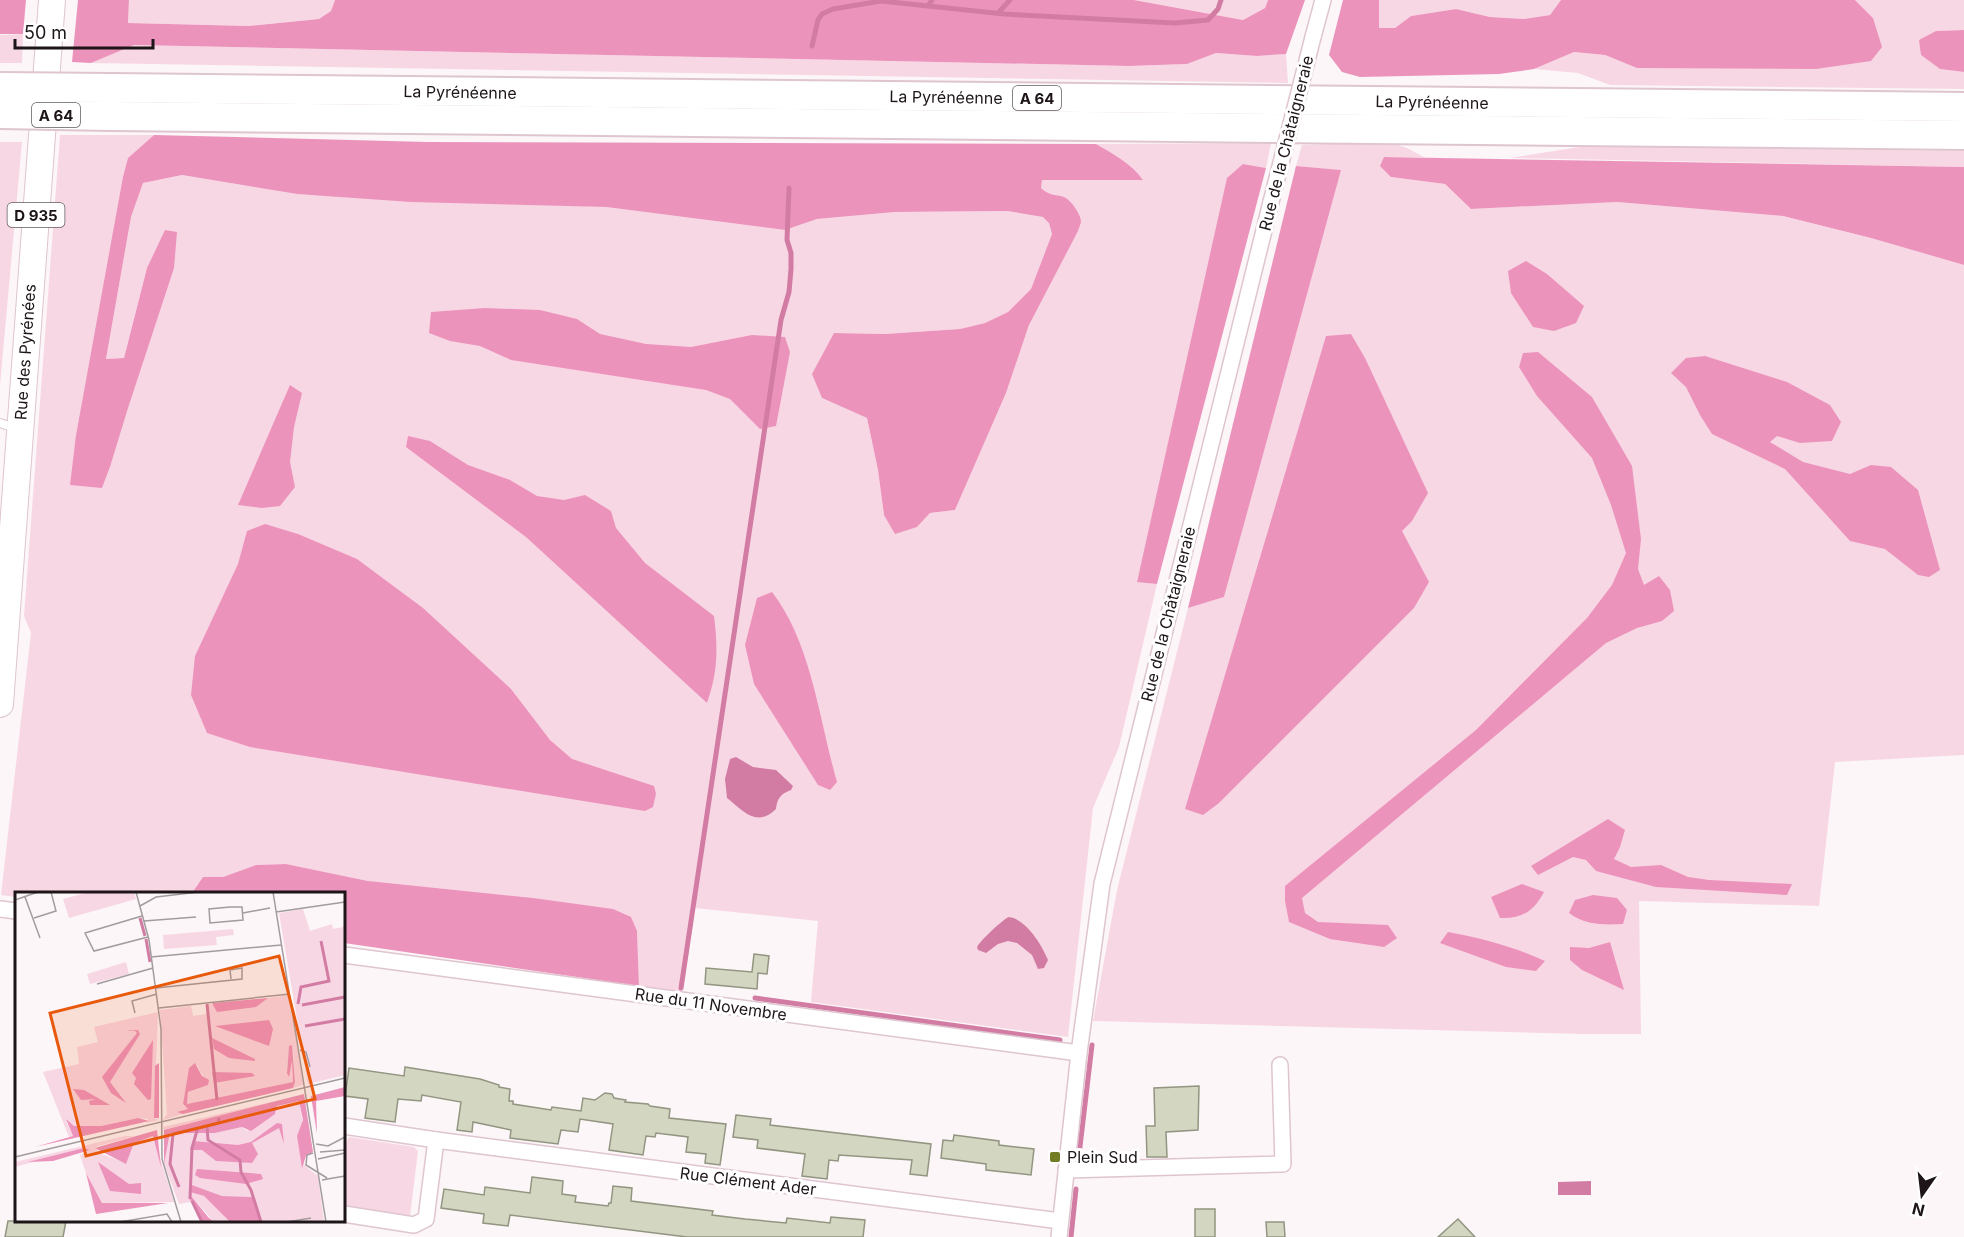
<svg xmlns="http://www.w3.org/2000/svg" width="1964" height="1237" viewBox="0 0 1964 1237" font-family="Inter,sans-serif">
<rect width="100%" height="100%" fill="#fcf6f8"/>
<g fill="#f8d7e4">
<polygon points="129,0 335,0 331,11 319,19 248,26 128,23"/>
<polygon points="1134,0 1268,0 1265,8 1243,20"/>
<polygon points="1379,0 1561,0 1550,15 1524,19 1490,17 1456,9 1411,16 1395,28 1379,28"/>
<polygon points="1855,0 1964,0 1964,30 1936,31 1921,55 1940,69 1964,72 1964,89 1610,85 1578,73 1534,69 1574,52 1605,55 1637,68 1873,18"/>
<polygon points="23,34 22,63 0,63 0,35"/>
<polygon points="134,45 1129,66 1187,64 1216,53 1257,56 1286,54 1288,83 91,63"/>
<path d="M60,135H154L128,158L76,435L102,488L110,467L129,405L147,268L124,358L106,359L131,217L143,183L182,175L297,194L606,207L785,230L817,219L895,212L1007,211L1043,217L1049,222L1052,234L1031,289L1008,312L985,323L960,329L885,334L834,333L822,398L867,418L878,470L884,515L917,527L930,513L955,510L1006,393L1029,325L1078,212C1074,207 1070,200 1064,197C1054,194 1050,197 1041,188L1042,179H1143L1123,161L1096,144L1271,143L1266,168L1243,164L1137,581L1157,584L1119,747L1093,808L1068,1037L811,1002L818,921L695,908L683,992L639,986L637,931L368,881L286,864L256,865L223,877H203L192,893L16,894V897L1,895L31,633L24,616Z"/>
<polygon points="0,142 22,142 0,385"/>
<polygon points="1388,142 1407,148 1424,157 1384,157 1391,177 1445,184 1471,209 1617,202 1783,216 1871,238 1964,265 1964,755 1835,762 1819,906 1639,901 1641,1034 1582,1034 1093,1021 1117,890 1188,608 1224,597 1340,170 1296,166 1302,145"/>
<polygon points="1586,146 1964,151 1964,167 1510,158"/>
<path d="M349,1137L414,1147L418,1151L410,1216L344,1207C344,1189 339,1151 349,1137Z"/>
</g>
<g fill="#ec93bc">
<polygon points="0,0 26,0 23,34 0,34"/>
<polygon points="78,0 129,0 128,23 248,26 319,19 331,11 335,0 1134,0 1243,20 1265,8 1268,0 1305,0 1286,54 1257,56 1216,53 1187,64 1129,66 134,45 91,63 72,62"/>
<polygon points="1343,0 1379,0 1379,28 1395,28 1411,16 1456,9 1490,17 1524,19 1550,15 1561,0 1855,0 1873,18 1882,47 1871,61 1816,69 1637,68 1605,55 1574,52 1534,69 1499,74 1360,77 1342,72 1329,55"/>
<polygon points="1964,30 1964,72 1940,69 1921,55 1919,40 1936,31"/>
<path d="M154,135L428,142L1096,144C1113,154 1132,164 1143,180H1042L1041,188C1049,196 1055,194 1064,197C1071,200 1080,213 1081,221C1081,224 1079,227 1078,231L1029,325L1006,393L955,510L930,513L917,527L895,534L884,515L878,470L867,418L822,398L812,374L834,333L885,334L960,329L985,323L1008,312L1031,289L1052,234L1049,223L1043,217L1007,211L895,212L817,219L785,230L606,207L411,202L297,194L182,175L143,183L131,217L106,359L124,358L147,268L165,230L177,232L174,268L129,405L110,467L102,488L70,485L76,435L123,177L128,158Z"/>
<polygon points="1384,157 1964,167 1964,265 1871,238 1783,216 1617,202 1471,209 1445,184 1391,177 1380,166"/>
<polygon points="1243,164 1266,168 1157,584 1137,582 1227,178"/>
<polygon points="1296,166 1341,170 1224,597 1188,608"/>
<polygon points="1526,261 1547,274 1584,306 1576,323 1554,331 1533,327 1511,293 1508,271"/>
<polygon points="485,308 540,310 577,319 600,334 646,344 691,347 752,335 785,337 790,352 776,426 760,429 730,399 706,390 511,360 480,346 450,341 429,333 431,312"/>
<polygon points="1351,334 1365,358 1428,493 1412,521 1402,531 1429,582 1414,608 1219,803 1203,815 1185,809 1326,336"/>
<polygon points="1538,352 1592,397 1632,466 1641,539 1638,569 1644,585 1659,576 1670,590 1674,611 1662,621 1637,628 1606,643 1302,898 1305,913 1318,922 1388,925 1397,938 1384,947 1330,939 1289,922 1285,901 1285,886 1476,730 1587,618 1612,585 1626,553 1611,505 1592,458 1537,396 1519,367 1523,353"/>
<polygon points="1705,356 1787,382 1830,405 1841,422 1832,441 1800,443 1777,436 1770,442 1803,462 1850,474 1871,465 1891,467 1918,490 1940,570 1929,577 1918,575 1885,549 1850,541 1785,469 1712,434 1700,415 1686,387 1671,373 1686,358"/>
<polygon points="290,385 302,393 294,427 290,462 295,487 280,506 262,508 238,505"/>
<path d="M408,436L430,441L468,465L510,480L537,496L564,500L585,495L611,511L616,528L645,563L714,616C718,649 718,671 707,703L526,537L406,447Z"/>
<polygon points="265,524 298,534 357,559 423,608 511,689 550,740 572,759 654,786 656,794 653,807 645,811 250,747 207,733 191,695 195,656 238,564 247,531"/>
<path d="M772,592C812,644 819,720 837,782L830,790L818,785L754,684L745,645L757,598Z"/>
<polygon points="1608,819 1625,830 1620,847 1614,859 1631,867 1661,865 1688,877 1709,880 1792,884 1787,895 1656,887 1596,871 1586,860 1573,857 1538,875 1531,866"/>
<polygon points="286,864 368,881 533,898 613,909 631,917 637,931 639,986 344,943 344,894 192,893 203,877 223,877 256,865"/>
<path d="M1522,884L1544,892C1534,911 1522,919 1500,918L1491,897Z"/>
<path d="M1593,895L1617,898L1627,910L1623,924C1603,925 1585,925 1569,913L1575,900Z"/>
<path d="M1448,932C1482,938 1514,947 1545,961L1536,971L1506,967L1440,943Z"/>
<polygon points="1610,942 1624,990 1582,970 1570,960 1570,947 1589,948"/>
</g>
<g fill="#d27ca4">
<path d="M736,757L753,767L776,770L793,786L791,790C781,794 777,798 776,809C757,828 743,811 727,798L725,779L730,759Z"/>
<path d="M1009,917C1026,919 1042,945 1048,960L1044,968L1038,969L1032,955L1017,943L1008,941L998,944L986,953L978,950L977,947C980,941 1003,919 1009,917Z"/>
<polygon points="1591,1181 1591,1195 1558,1195 1558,1182"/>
</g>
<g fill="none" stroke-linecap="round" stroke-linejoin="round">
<g stroke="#d27ca4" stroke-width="5">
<polyline points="928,6 1004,14 1175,23 1208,20 1218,9 1221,0"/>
<polyline points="998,13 1010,0"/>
<polyline points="812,46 818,20 822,14 833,9 881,1 928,6 932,0"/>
<polyline points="681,988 781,320 789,292 791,269 791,253 787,240 789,188"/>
<polyline points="755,998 1060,1040"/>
<polyline points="1079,1155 1092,1045"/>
<polyline points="1071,1237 1076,1189"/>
</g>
</g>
<g fill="#d3d6c0" stroke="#929580" stroke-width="1.5">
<polygon points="754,954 769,956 767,974 758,973 757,989 705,984 706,968 752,972"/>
<polygon points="405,1067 480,1079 499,1085 499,1087 510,1089 509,1101 513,1101 513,1104 551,1110 552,1107 581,1111 583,1098 595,1100 605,1093 612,1094 614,1098 626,1100 625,1102 648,1104 650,1106 670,1109 669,1118 726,1124 720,1165 705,1163 706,1154 686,1152 688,1137 656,1133 655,1137 646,1136 643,1155 609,1150 613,1124 580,1119 578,1132 561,1130 558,1144 510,1138 511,1130 473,1122 472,1132 457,1130 461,1102 422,1095 421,1101 398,1099 395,1122 365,1118 368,1099 345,1096 349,1068 404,1076"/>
<polygon points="1199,1086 1198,1130 1166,1132 1167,1157 1147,1157 1146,1126 1155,1126 1154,1088"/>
<polygon points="736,1115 771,1119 770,1125 931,1144 927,1176 910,1174 912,1160 839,1155 838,1161 829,1160 827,1179 802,1176 805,1154 757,1148 758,1140 733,1137"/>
<polygon points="954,1135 999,1141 999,1145 1034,1149 1031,1175 986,1170 986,1164 941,1158 943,1140 953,1141"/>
<polygon points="532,1177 563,1181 562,1194 576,1196 575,1202 608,1206 609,1203 611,1203 613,1186 632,1188 631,1201 713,1211 712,1215 745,1219 786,1223 787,1218 830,1223 831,1217 865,1220 863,1237 687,1237 510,1215 508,1226 483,1223 484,1214 441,1208 444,1189 484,1195 485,1187 530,1193"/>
<rect x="1195" y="1209" width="20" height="28"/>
<polygon points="1458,1219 1475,1237 1438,1237"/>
<polygon points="8,1221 66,1221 63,1237 5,1237"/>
<polygon points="1266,1222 1284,1222 1285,1237 1267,1237"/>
</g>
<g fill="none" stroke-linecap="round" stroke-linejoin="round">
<g stroke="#dec5cf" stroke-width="10">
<polyline id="lane" points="0,423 18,429"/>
</g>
<g stroke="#dec5cf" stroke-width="18">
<g id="street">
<polyline points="1313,37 1323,0"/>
<polyline points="0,909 16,911"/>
<polyline points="344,955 1079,1053"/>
<polyline points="344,1126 436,1140 1060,1221"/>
<polyline points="1066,1170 1283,1164 1280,1065"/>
<polyline points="344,1214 414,1225 426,1219 436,1140"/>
<polyline points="1059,1237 1079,1053 1102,884 1271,202"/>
</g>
</g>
<g stroke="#dec5cf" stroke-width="28">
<polyline id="primary" points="0,704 52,0"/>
</g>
<g stroke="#dec5cf" stroke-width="32">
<g id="highway">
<polyline points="110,88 1964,107"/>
<polyline points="111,116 1964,135"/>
</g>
</g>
<use href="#lane" stroke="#fff" stroke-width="8"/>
<use href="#street" stroke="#fff" stroke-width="15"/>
<use href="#primary" stroke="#fff" stroke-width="26"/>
<use href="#highway" stroke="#fff" stroke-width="28"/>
<g stroke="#dec5cf" stroke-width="18" stroke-linecap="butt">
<polyline id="street-bridge" points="1271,202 1313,37"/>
</g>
<g stroke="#dec5cf" stroke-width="32" stroke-linecap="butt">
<g id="highway-bridge">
<polyline points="0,87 110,88"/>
<polyline points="0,114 111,116"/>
</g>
</g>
<use href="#street-bridge" stroke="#fff" stroke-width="15"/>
<use href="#highway-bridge" stroke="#fff" stroke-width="28"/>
</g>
<rect fill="#747b25" stroke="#fff" stroke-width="2" x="1049" y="1151" width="12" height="12" rx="3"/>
<g text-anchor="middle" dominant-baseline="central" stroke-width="6" stroke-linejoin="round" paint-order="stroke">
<g fill="#fff" stroke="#615b5d" stroke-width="1.5">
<rect x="1013" y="86" width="48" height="24" rx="4.5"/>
<rect x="32" y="103" width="48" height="24" rx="4.5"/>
<rect x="7.5" y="203" width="57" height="24" rx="4.5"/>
</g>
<g font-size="15" font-weight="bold" fill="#1d1518">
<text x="1037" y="98">A 64</text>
<text x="56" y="115">A 64</text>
<text x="36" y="215">D 935</text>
</g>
<g font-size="16" fill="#1d1518" stroke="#fff">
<text transform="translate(460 92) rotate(1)">La Pyrénéenne</text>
<text transform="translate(946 97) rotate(1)">La Pyrénéenne</text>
<text transform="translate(1432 102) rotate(1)">La Pyrénéenne</text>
<text transform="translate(1286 143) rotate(-76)">Rue de la Châtaigneraie</text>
<text transform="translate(25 352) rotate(-86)">Rue des Pyrénées</text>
<text transform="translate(1168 614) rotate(-76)">Rue de la Châtaigneraie</text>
<text transform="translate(711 1004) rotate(8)">Rue du 11 Novembre</text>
<text transform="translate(748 1181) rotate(7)">Rue Clément Ader</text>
</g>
<g font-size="16" fill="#1d1518" stroke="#fff" text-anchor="start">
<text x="1067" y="1157">Plein Sud</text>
</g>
</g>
<g transform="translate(15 892)">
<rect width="330" height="330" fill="#fcf6f8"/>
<path d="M74,0H119L121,7L54,26L48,7ZM288,17L295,39L317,32L318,37L328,35L330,29V183L293,192L264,21ZM218,37L219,43L201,45L202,53L149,57L148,43ZM111,70L114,82L75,92L72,82ZM274,103L289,193L278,196L280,190L278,159L274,154L272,181L277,169L278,190L172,212L173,200L193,193L182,173L174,176L168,213L173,217L168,222L148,228L152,222L145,118L176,114L178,124L192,122V112L241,115L253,106ZM143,120L139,226L144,228L132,231L133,227L122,226L86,234H59L51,229L58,244L54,245L28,180L64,172L62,155L83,150L79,135ZM287,203L149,238L148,235ZM284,208L288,233L282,244L290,274L303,284L309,330H247L238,305L207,304L177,293L180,301L189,304L215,330H199L177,305L176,310L164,312L149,272L155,241H200L227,235L232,239L261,220L262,214ZM110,244H119L80,255L84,261L111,271L119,251L138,244L159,310L87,311L71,281L65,263L75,258L69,256L0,275V270Z" fill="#f8d7e4"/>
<path d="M253,106L241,115L202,120L197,111ZM254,128L258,137L254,154L200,134ZM120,139H110L123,138L125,142L95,190L111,211L96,201L87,185L122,141ZM197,146L240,167V169L214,166L199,157ZM138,148L136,207L133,208L119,192L121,186L117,181ZM277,153L280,190L278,196L168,222L162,220L173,217L168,212L174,176L180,171L187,184L194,188L193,193L173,200L172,212L278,190L277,169L274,185L272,181L274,154ZM144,171V226H139L140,174ZM197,180L237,181L240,184L199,191ZM330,195V204L301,209L302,242L296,204ZM58,197L69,198L95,213H75L74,209L81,207L66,208ZM289,202L298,260L291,264L287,276L282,244L288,228L284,209L262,214L260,222L236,239L227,235L200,241H155L149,272V238ZM123,226L134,229L20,255L58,244L51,227L59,234H86ZM262,231L267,232L269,252L264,236L237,251L243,262L237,271L201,269L187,258H175L178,249L223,253L236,250ZM142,238L146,275L138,244L119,251L111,272L80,256ZM69,256L75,258L38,269L13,270ZM83,270L114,292L126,291V302L95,299ZM182,277L246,282L248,287L231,292L185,286L180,283ZM71,281L87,311H153L81,322ZM177,293L207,304L238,305L247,330H215L189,304L175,300ZM177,305L193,325L199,330H187L174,306Z" fill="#ec93bc"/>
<path fill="none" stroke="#d27ca4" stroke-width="3" d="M125,26L130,44M131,47L135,70M192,112L202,208M283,112L286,95L314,89L306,49M287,113L330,105M290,134L330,127M204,226L203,231L192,234L193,248L225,268L226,280L236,298L246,330M164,295L155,272L158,242L192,234M175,307L177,256L183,235M177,309L187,330"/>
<path fill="none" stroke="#a39c9e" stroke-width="1.5" d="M121,0L134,48L146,137L147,267L166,330M258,0L311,330M10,5L25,46M0,8L23,0M125,14L141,5L184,0M215,15H227L228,28L195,31L194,17ZM261,20L330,10M228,21L255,16M127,24L70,41L79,59L133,45M19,26L41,19L36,0M129,29L181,25M136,65L266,53M82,92L138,76M141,96L227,87V76L215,78L216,87M144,116L275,102M120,121L117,109L142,102M285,158L291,160L295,175M301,252L313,254L330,245M305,260L330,258M298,261L292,263L291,273L312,286M0,265L330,186M303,267L330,261M307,288L330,284M105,330L152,322L157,330M272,330L296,326"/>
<path fill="#e8590c" fill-opacity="0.15" stroke="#e8590c" stroke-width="3" d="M264,64L300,207L71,264L35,121Z"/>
<rect width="330" height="330" fill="none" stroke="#1d1518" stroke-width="3"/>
</g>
<g transform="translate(1922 1195) rotate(194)" stroke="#ffffff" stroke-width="4.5" paint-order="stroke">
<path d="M0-4.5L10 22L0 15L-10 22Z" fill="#1d1518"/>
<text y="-9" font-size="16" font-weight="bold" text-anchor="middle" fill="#1d1518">N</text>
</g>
<path d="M15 39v9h138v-9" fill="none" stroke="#1d1518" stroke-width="3"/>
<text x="24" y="39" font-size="18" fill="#1d1518" stroke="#ffffff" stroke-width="4.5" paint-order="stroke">50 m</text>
</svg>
